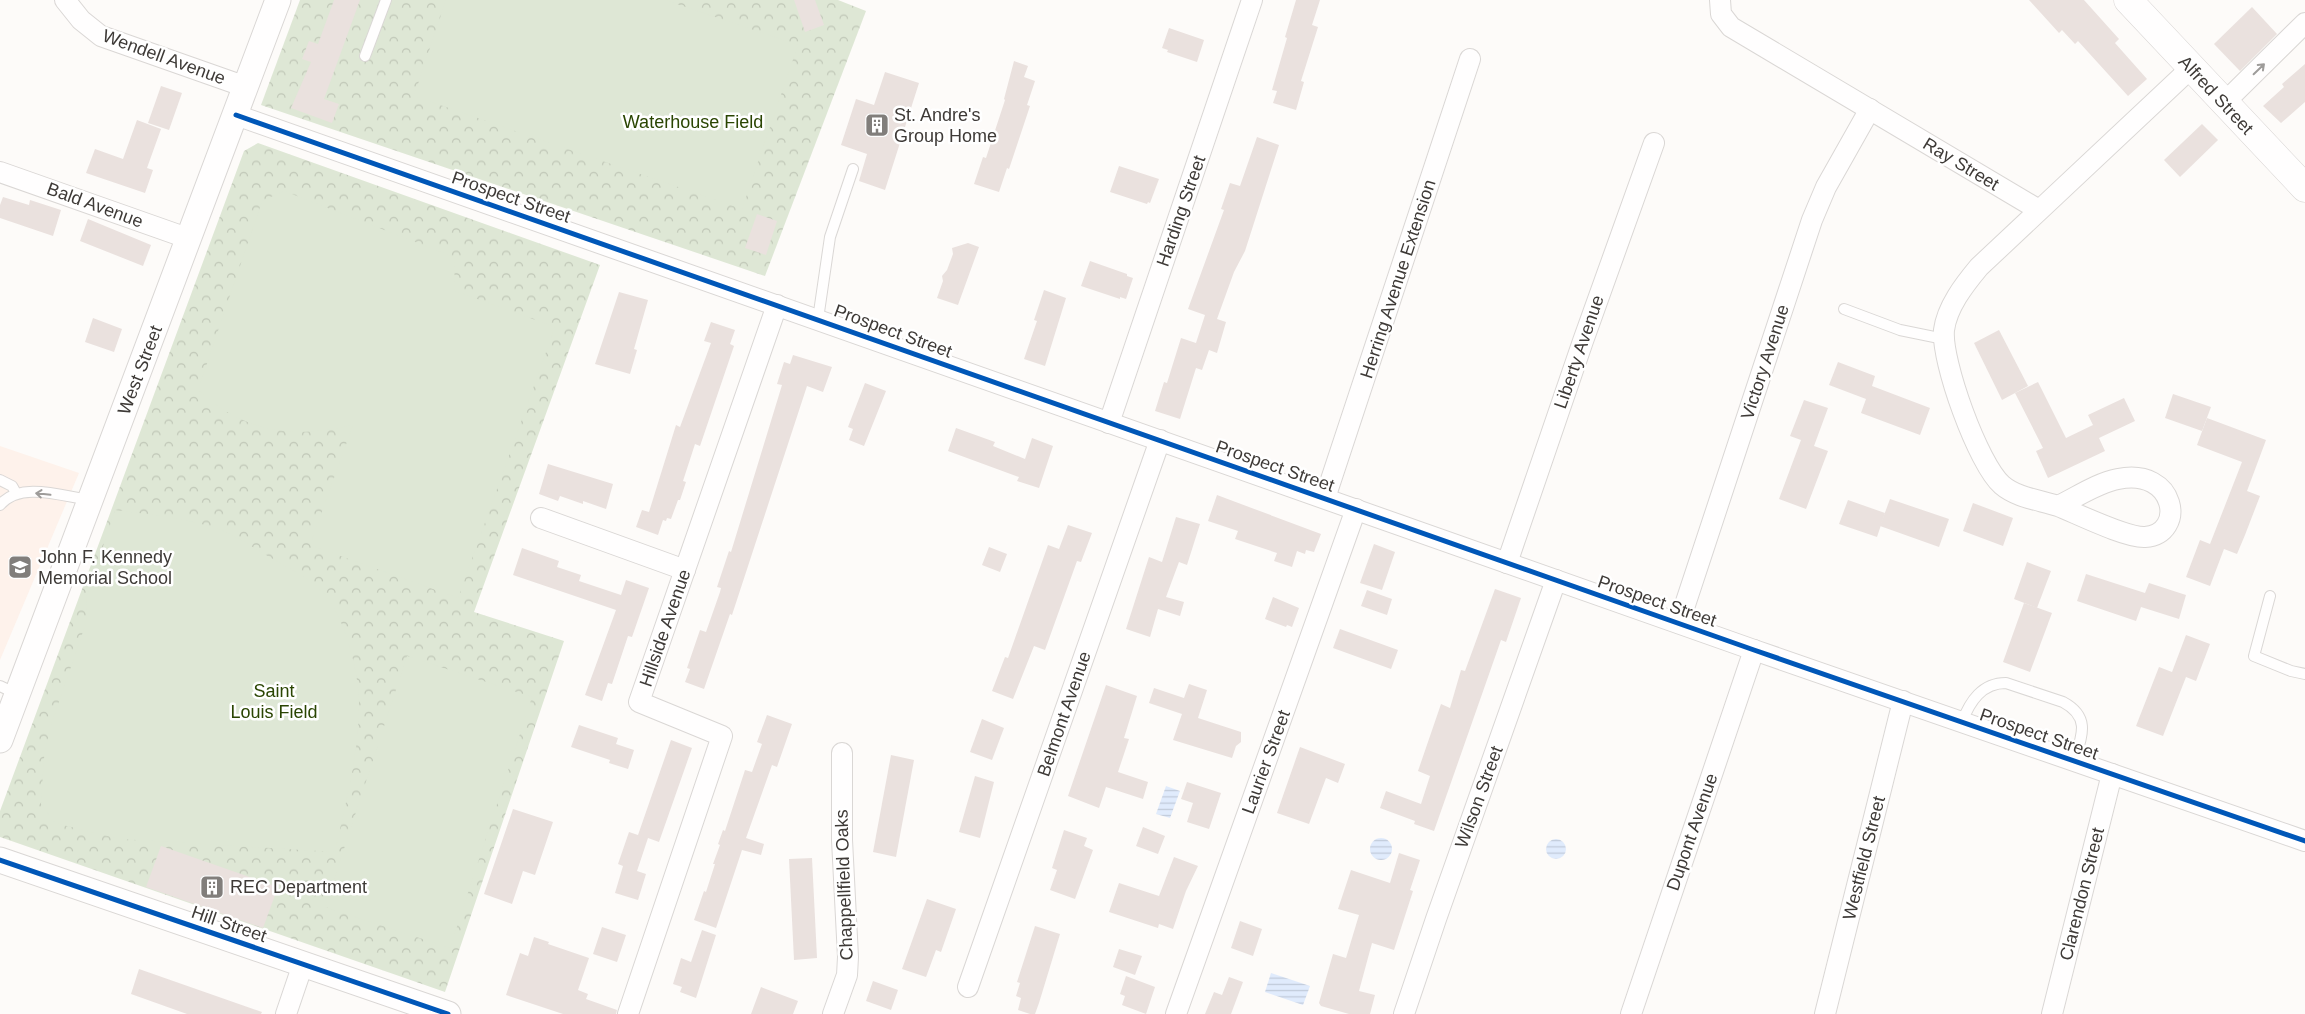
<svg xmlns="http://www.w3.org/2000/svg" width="2305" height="1014" viewBox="0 0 2305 1014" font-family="Arial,sans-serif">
<defs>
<pattern id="forest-crowns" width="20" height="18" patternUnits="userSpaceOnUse" patternTransform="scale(1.25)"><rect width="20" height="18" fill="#dee7d5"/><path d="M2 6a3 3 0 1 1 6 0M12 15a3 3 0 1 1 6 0" fill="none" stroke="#c0c7b7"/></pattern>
<pattern id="water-rules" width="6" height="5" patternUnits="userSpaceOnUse" patternTransform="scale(1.25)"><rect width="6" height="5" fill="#e0ebfc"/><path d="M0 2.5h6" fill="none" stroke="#c1cad9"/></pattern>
</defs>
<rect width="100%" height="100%" fill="#fdfbf9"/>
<polygon fill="#fef2eb" points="0,446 79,473 0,660"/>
<g fill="url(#forest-crowns)">
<polygon points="300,0 838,0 866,11 765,276 261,105"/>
<polygon points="258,143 600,265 474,612 564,641 445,992 0,837 0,811 244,151"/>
</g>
<g fill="#dee7d5">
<polygon points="446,0 665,0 798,45 742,209 414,96"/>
<path d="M284,191L454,257L455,291L555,327L458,598L310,545L353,425C291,439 246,433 198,390L262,201Z"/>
<path d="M115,510C146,514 178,517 209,526C229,531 247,544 266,555C283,565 309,578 323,592C344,615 359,671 359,702C360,750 345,805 335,852L120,839L55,823L41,804L44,758L50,728L87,620L86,598Z"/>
<polygon points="407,656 532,697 450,948 325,907"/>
</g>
<g fill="url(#water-rules)">
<polygon points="1166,786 1180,791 1170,818 1156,814"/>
<circle cx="1381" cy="849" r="11"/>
<circle cx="1556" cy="849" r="10"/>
<polygon points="1271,973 1310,986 1303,1005 1265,992"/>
</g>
<g fill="#eae1de">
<polygon points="334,0 360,0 324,99 339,104 332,123 291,108 311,62 302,59 309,41 318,44"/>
<polygon points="794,0 815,0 824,25 805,32"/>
<polygon points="1296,0 1320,0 1312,25 1318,27 1301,81 1304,82 1296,110 1273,103 1277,91 1272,90 1287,38 1285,37"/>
<polygon points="2029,0 2084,0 2119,39 2115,43 2147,79 2128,96 2078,41 2075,44 2062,30 2059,33"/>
<polygon points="2252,7 2277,34 2240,71 2214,44"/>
<polygon points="1169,28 1204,40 1197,62 1167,52 1168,50 1162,48"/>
<polygon points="1014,61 1028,66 1024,77 1035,81 1027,105 1030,106 1009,169 1007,168 999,192 974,184 983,157 986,158 1005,100 1004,99"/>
<polygon points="2305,64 2305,102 2281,123 2263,106 2284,87 2282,84"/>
<polygon points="885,72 919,83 885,190 859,181 867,154 841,145 856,99 874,105"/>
<polygon points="161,86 182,93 169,130 148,123"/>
<polygon points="137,120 161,129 147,168 153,170 145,193 86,173 95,149 123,159"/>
<polygon points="2202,124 2218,140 2180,177 2164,160"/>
<polygon points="1257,137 1279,145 1245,251 1234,272 1217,319 1226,322 1217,353 1209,350 1202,370 1196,368 1180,419 1155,411 1164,382 1167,383 1181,338 1196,343 1205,315 1188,309 1224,210 1221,209 1230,183 1240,186"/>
<polygon points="1119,166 1159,179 1150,203 1148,202 1147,204 1110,192"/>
<polygon points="3,197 29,205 30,200 61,210 53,236 0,218 0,205"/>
<polygon points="757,214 777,221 766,255 745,248"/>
<polygon points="88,219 151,245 143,266 80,241"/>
<polygon points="968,243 979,247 958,305 937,298 943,281 942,276 947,270 953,254 952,248"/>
<polygon points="1090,261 1127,274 1127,276 1133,278 1126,299 1120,297 1120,299 1081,286"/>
<polygon points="1044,290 1066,298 1045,366 1024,359 1037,321 1034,320"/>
<polygon points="619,292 648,300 634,349 637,350 630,374 595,364"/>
<polygon points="93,318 122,329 114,352 85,342"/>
<polygon points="711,322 735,330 730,344 734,346 700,446 695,444 683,481 686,482 680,500 678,500 671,519 667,518 666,521 663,520 658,535 636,527 642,510 649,512 676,425 680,427 711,343 704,341"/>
<polygon points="1999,330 2028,386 2002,400 1974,343"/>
<polygon points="793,355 832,367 823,392 807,386 732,615 730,614 704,689 685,682 690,669 687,668 700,630 706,632 720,592 721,588 717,587 729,551 731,552 782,385 777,384 784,362 790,364"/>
<polygon points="1838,362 1875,376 1872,386 1930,408 1920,435 1861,413 1866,399 1829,385"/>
<polygon points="2038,382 2066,438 2093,425 2088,415 2124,398 2135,421 2099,438 2105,451 2048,478 2036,451 2043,448 2015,393"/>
<polygon points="865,383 886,391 864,446 849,440 853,429 848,427"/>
<polygon points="2173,394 2211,407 2202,431 2165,418"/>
<polygon points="1804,400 1828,408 1814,446 1828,451 1806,509 1779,499 1801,440 1790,436"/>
<polygon points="2207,418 2266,440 2247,491 2260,496 2245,535 2237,554 2224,549 2210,586 2186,577 2200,540 2210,544 2242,462 2197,445"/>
<polygon points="956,428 995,442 993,446 1025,459 1032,438 1053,446 1039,488 1017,481 1019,477 948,451"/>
<polygon points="548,464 613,484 606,509 583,501 583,504 560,496 558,501 539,494"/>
<polygon points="1217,495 1321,534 1314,552 1306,550 1305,554 1297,551 1292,567 1274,561 1277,553 1235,539 1238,531 1208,521"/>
<polygon points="1890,499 1949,519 1939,547 1880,526"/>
<polygon points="1848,500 1885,513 1877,537 1839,524"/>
<polygon points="1973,503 2013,518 2003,546 1963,531"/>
<polygon points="1176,517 1200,524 1187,565 1179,562 1166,597 1184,602 1180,616 1158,609 1150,637 1126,629 1149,557 1162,562"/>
<polygon points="1068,525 1092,533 1081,562 1077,561 1045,650 1034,646 1013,699 992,691 1005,657 1008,658 1048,545 1059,549"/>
<polygon points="1374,544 1395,552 1382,590 1360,583"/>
<polygon points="989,547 1007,554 1000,572 982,565"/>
<polygon points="522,548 559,561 557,567 581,575 579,581 621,595 626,580 649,588 632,637 628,636 612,684 608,683 602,701 585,695 616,610 513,575"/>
<polygon points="2027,562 2051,571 2037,608 2014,599"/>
<polygon points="2086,574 2145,593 2149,583 2186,595 2179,619 2141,607 2136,621 2077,601"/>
<polygon points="1495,589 1521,598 1506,642 1501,640 1434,831 1414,824 1415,821 1380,808 1386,791 1421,804 1430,776 1418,771 1441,704 1450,708 1461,670 1465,671"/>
<polygon points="1367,590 1392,599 1387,615 1361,606"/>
<polygon points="1273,597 1299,608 1292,627 1287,625 1286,627 1265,619"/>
<polygon points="2024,603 2052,613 2030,672 2003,662"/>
<polygon points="1340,629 1398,650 1391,669 1333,648"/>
<polygon points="2186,635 2210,644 2196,681 2186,677 2163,736 2136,726 2159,667 2172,672"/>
<polygon points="1189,684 1207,690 1198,718 1241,732 1241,742 1236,746 1232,758 1173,740 1182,714 1149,703 1154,688 1184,698"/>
<polygon points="1106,685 1137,696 1124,738 1129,739 1118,772 1148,782 1143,799 1106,787 1099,808 1068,796"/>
<polygon points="767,715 792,724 777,767 772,765 746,838 764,844 761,855 742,850 716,928 694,920 704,891 706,892 715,864 713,864 720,845 718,844 723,830 725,831 745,770 752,772 762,744 757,742"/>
<polygon points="982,719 1004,728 992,760 970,752"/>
<polygon points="579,725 618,738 616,744 634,750 628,769 609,763 610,760 571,747"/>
<polygon points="671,740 692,748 659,842 648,838 637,871 646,874 638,900 615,893 623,866 618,864 629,832 638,835"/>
<polygon points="1300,747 1345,764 1338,783 1326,778 1309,824 1277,813"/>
<polygon points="891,755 914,760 896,857 873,852"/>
<polygon points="975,776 994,782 980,838 959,832"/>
<polygon points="1187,782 1221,793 1209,829 1187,822 1193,803 1181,799"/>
<polygon points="513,809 553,822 535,875 523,871 512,904 484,894"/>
<polygon points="1143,827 1165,836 1158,854 1136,846"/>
<polygon points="1064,830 1087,838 1084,846 1093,850 1075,899 1050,890 1057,870 1052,868"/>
<polygon points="161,846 278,887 263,928 146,887"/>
<polygon points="1399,853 1420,860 1410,890 1413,891 1394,950 1372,943 1359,991 1375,995 1370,1014 1349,1014 1321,1006 1319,1003 1333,954 1346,958 1359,915 1338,909 1351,870 1390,883"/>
<polygon points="1174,857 1198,866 1186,891 1173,929 1159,924 1158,928 1109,912 1119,883 1159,896"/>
<polygon points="812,858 817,958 794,960 789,859"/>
<polygon points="927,899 956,909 941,952 936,950 926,977 902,969"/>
<polygon points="1240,921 1262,929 1253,956 1231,948"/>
<polygon points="1035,926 1060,934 1039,1003 1035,1014 1030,1014 1018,1010 1021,998 1016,996 1020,983 1017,982"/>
<polygon points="602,927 626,935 617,962 593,954"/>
<polygon points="702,930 716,935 696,998 680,992 682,987 673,984 681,958 691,962"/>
<polygon points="534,937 549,942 548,944 589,958 578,990 588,994 586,999 617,1010 616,1014 563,1014 506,995 520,953 528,956"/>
<polygon points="1119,949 1142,956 1135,975 1113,967"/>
<polygon points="139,969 262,1012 261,1014 187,1014 131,994"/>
<polygon points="1126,976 1155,987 1146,1014 1122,1005 1125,996 1120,994"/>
<polygon points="1229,977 1243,982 1231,1014 1205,1014 1214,992 1222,995"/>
<polygon points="873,981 898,990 891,1010 866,1001"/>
<polygon points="761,987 798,1001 793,1014 751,1014"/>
</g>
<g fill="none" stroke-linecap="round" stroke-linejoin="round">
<g stroke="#dad7d5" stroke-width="12">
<g id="service">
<polyline points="365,56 386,0"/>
<polyline points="1844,309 1900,330 1944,339"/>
<polyline points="818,319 830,237 853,169"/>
<polyline points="0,480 12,486 16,493"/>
<path d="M0,505C20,481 62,496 89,500"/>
<polyline points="2270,596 2254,656 2291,671 2305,674"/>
<polyline points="0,686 17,694"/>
<path d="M1962,722C1970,701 1982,683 2006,683L2063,702C2091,717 2082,736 2074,761"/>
</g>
</g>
<g stroke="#dad7d5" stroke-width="22">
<g id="minor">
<polyline points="65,0 81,20 101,36 246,87"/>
<polyline points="1720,0 1721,14 1731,27 2039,210"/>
<polyline points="2224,103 2305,23"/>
<polyline points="236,115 1754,650 2305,841"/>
<polyline points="0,172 190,239"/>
<polyline points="1109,423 1252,0"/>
<polyline points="1325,498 1470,59"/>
<path d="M2058,506C2078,514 2126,538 2145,537C2187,534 2176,467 2118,479C2097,483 2077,497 2058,506C2040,500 2017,498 2002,485C1978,464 1941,361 1944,330C1947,307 1964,285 1979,267L2191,68"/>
<polyline points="541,518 685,570"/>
<polyline points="1507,563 1583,341 1654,143"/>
<polyline points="1679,623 1812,220 1826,187 1870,109"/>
<polyline points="968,987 1160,440"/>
<polyline points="286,1014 303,964"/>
<polyline points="628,1014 722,736 639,702 777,305"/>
<polyline points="833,1014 847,975 848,957 842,840 842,753"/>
<polyline points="1176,1014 1356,509"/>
<polyline points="1404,1014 1436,919 1556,580"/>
<polyline points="1631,1014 1754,650"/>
<polyline points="1825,1014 1903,701"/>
<polyline points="2052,1014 2112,774"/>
</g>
</g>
<g stroke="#dad7d5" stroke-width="27">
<g id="tertiary">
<polyline points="0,740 278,0"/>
<polyline points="0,860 448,1014"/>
</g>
</g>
<g stroke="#dad7d5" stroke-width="29">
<polyline id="secondary" points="2128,0 2305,188"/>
</g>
<use href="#service" stroke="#fffefe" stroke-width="10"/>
<use href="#minor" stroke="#fffefe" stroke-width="20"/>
<use href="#tertiary" stroke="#fffefe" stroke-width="25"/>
<use href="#secondary" stroke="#fffefe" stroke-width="28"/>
<g stroke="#fff" stroke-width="8">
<g id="cycleway">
<polyline points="236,115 1754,650 2305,841"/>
<polyline points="0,860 448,1014"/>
</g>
</g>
<use href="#cycleway" stroke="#0057b8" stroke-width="5"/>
</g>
<defs><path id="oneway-shaft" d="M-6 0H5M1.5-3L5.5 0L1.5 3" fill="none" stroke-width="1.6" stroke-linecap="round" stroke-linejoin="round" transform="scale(1.25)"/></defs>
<g stroke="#9e9c9a">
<use href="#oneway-shaft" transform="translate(2259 69) rotate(-44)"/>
<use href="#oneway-shaft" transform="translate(43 494) rotate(-174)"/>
</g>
<defs>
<g id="building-square" transform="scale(1.25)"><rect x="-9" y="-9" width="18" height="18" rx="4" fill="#817e7b" stroke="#fff"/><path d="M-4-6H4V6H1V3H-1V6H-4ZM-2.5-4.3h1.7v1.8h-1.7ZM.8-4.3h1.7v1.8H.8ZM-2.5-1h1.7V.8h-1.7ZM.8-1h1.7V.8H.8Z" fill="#fff"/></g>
<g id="school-square" transform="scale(1.25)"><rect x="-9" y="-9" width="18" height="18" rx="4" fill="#817e7b" stroke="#fff"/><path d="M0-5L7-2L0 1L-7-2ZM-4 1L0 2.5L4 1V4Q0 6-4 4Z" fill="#fff"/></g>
</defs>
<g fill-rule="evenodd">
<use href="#building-square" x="877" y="125"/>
<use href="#school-square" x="20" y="567"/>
<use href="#building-square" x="212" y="887"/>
</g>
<g text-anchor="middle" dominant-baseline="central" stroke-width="5" stroke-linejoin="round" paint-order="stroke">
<g font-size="18" fill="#3e3a37" stroke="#fff">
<text transform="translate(164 57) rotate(20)">Wendell Avenue</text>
<text transform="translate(2216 95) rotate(47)">Alfred Street</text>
<text transform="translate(1961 164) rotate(31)">Ray Street</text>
<text transform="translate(511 197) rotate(19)">Prospect Street</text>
<text transform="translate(95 205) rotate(20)">Bald Avenue</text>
<text transform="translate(1181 211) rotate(-71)">Harding Street</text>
<text transform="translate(1398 279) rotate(-72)">Herring Avenue Extension</text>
<text transform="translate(893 331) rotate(20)">Prospect Street</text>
<text transform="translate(1579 352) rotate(-71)">Liberty Avenue</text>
<text transform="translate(1765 362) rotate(-72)">Victory Avenue</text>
<text transform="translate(140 370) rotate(-69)">West Street</text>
<text transform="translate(1275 466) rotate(19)">Prospect Street</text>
<text transform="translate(1657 601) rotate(19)">Prospect Street</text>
<text transform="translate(665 628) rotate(-71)">Hillside Avenue</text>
<text transform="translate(1064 714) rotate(-71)">Belmont Avenue</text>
<text transform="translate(2039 734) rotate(19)">Prospect Street</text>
<text transform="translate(1266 762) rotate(-70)">Laurier Street</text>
<text transform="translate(1479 797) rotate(-70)">Wilson Street</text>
<text transform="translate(1692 832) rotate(-71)">Dupont Avenue</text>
<text transform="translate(1864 858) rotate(-76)">Westfield Street</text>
<text transform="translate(844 885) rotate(-92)">Chappellfield Oaks</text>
<text transform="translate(2082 894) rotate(-76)">Clarendon Street</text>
<text transform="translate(229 924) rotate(19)">Hill Street</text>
</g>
<g font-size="18" fill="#3e3a37" stroke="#fff" text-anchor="start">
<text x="894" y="115">St. Andre's<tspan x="894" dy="21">Group Home</tspan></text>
<text x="38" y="557">John F. Kennedy<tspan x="38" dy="21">Memorial School</tspan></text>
<text x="230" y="887">REC Department</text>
</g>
<g font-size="18" fill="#2a4502" stroke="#fff">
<text x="693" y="122">Waterhouse Field</text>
<text x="274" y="691">Saint<tspan x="274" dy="21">Louis Field</tspan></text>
</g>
</g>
</svg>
